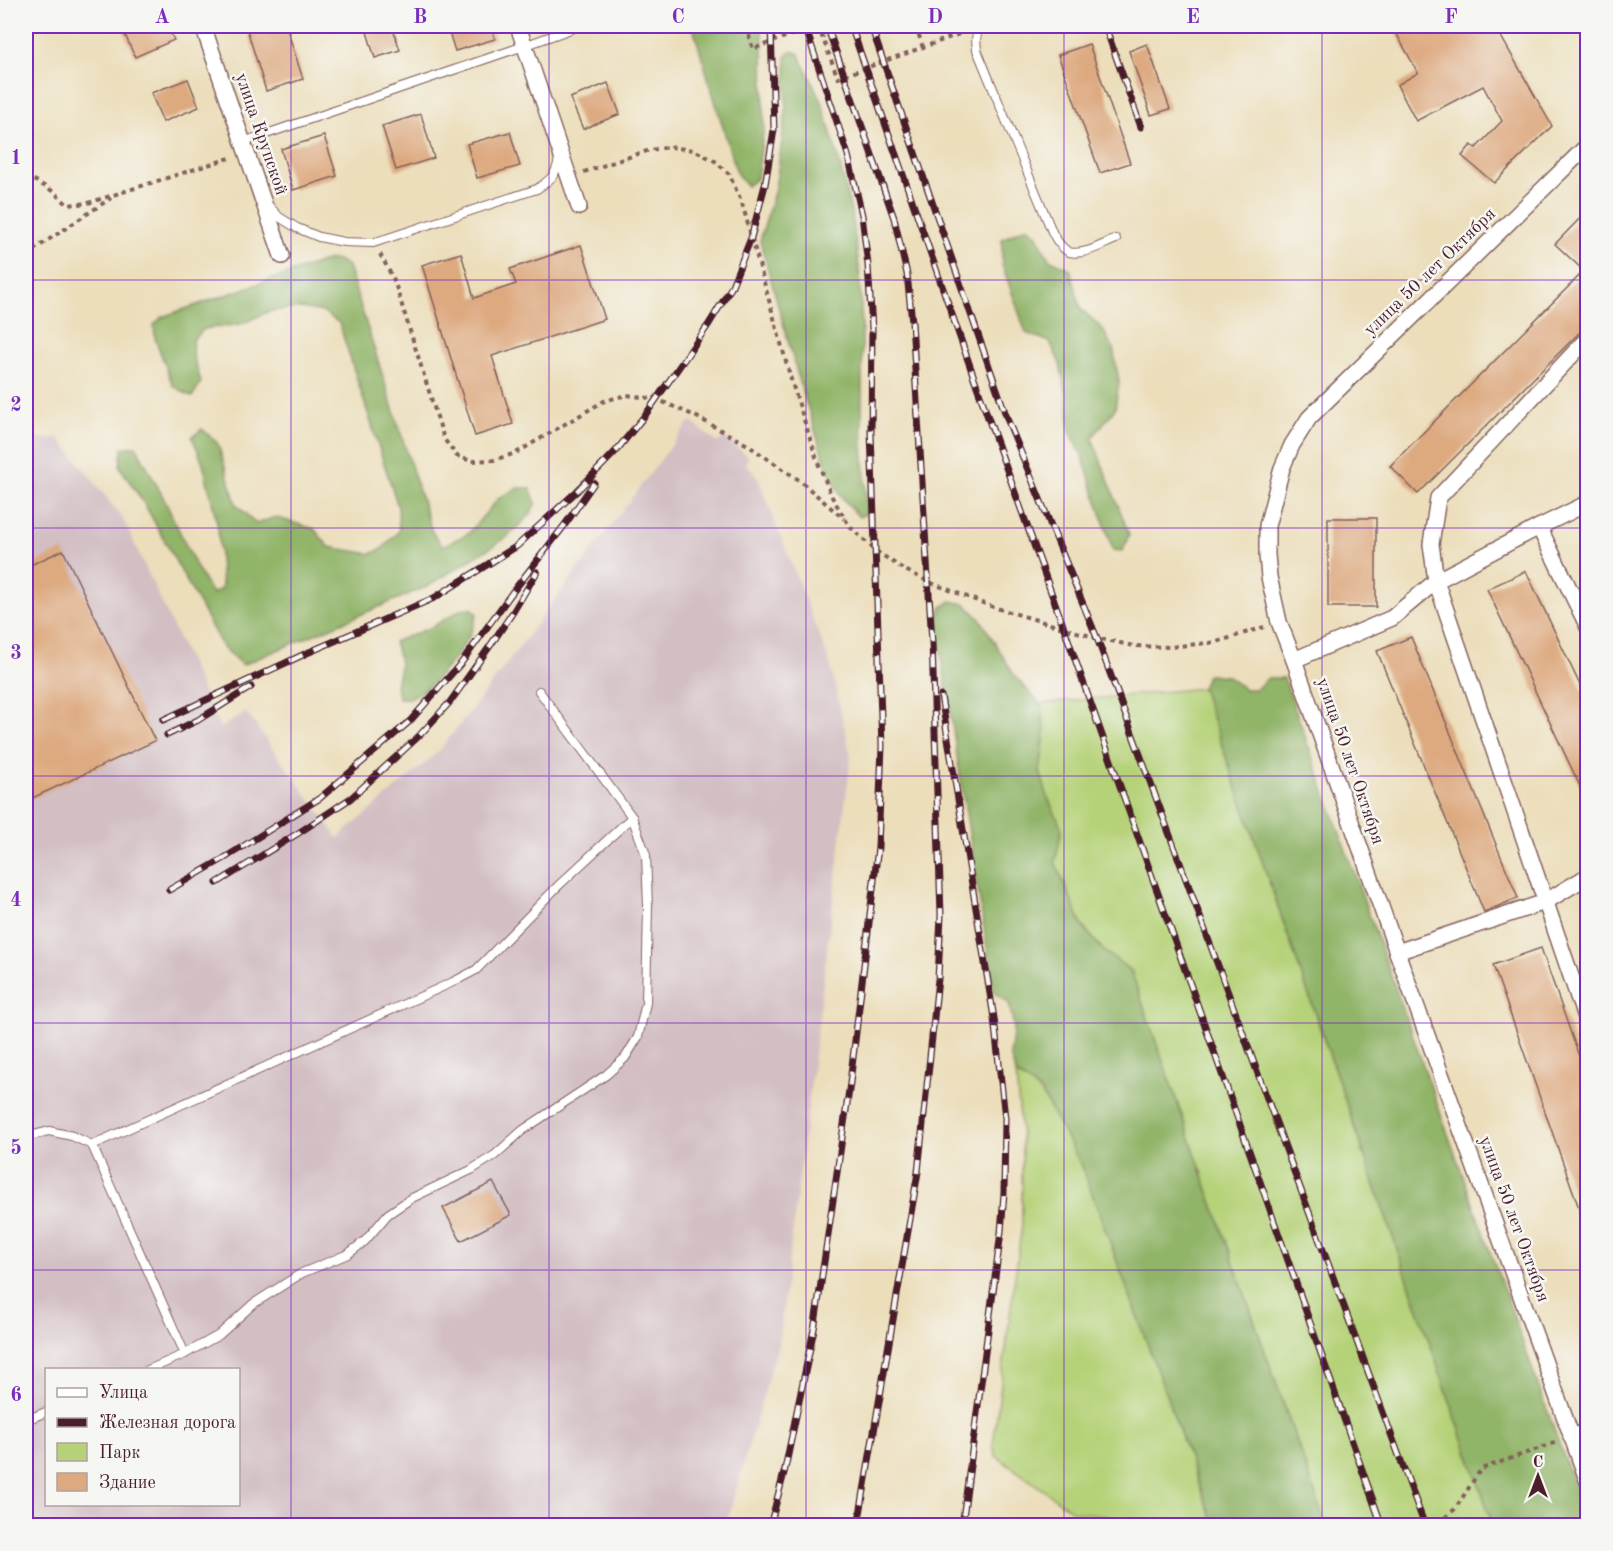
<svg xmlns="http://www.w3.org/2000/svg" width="1613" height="1551" viewBox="0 0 1613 1551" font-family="'Old Standard TT',serif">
<rect width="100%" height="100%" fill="#f6f6f2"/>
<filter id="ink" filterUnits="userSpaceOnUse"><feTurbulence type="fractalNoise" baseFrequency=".0167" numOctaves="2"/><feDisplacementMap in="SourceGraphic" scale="12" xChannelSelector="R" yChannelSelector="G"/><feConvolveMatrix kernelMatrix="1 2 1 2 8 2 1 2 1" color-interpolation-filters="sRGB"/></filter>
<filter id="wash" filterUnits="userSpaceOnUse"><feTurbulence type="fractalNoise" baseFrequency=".008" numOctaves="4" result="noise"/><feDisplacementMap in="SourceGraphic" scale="24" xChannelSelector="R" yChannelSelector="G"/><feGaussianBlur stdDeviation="1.35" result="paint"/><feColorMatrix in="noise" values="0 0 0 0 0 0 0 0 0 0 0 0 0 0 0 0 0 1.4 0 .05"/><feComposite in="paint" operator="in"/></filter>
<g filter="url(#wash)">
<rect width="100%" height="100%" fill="#ecdebb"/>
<path fill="#d2bec3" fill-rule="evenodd" d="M690,421L718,443L723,436L749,457L745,463L757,476L829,660L851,756L779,1341L726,1525H26V439L59,438L122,517L220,728L246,712L338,838L437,753L480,699ZM46,1370H238V1504H46Z"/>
<g fill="#b5d278" stroke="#807852" stroke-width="1.5">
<polygon points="1202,688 1493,1525 1326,1525 1131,971 1104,951 1083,927 1055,862 1062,829 1048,798 1040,772 1045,731 1040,704"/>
<polygon points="1016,1074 1041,1092 1082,1166 1214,1525 1130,1525 1127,1521 1103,1515 1074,1512 996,1456 993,1445 1022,1224 1022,1142"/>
</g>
<g fill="#90b468" stroke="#6d6a4a" stroke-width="1.5">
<polygon points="695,26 761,26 763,41 764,127 757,178 747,186 737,174 694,31"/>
<polygon points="790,51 798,53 821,100 838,157 852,215 859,267 862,327 862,424 867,513 859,517 840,495 825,462 800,383 760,241 775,189 781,148 786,110 786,57"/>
<polygon points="1027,227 1036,234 1049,259 1070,269 1081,309 1102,328 1113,348 1119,382 1115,409 1092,438 1129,534 1123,551 1113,550 1082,455 1070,431 1067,396 1060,364 1050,342 1026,333 1002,264 1002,239"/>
<polygon points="328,260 338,260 348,266 432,532 442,546 468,534 498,499 517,488 530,488 536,503 530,515 506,538 428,586 242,665 222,646 145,505 120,467 122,448 136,446 162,495 198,570 212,594 222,588 218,527 203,463 192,437 202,429 218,444 236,504 256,524 275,517 314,529 329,547 371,554 383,548 399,531 398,507 339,323 323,312 300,308 270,311 241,324 204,329 192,341 194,359 201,382 192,397 173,386 155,338 154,325 162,317"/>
<polygon points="950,601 965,604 981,620 1014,675 1040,704 1045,731 1040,772 1048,798 1062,829 1055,862 1083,927 1104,951 1131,971 1326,1525 1214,1525 1082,1166 1041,1092 1016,1074 1010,1055 1014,1027 1009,1003 994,992 939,641 938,621 941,608"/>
<path d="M472,608L477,614L470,635L455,658L429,687L410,698H399C393,683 399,679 400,665C400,657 396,650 394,642L432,627L460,610Z"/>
<polygon points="1207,675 1228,676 1244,689 1256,689 1268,678 1284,678 1587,1521 1587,1525 1493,1525 1202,688"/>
</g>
<g id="blocks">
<g fill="#dda97f">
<polygon points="121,26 167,26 174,40 135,57"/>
<polygon points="246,26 286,26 303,79 266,91"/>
<polygon points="388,26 392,26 400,50 375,58 367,32"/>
<polygon points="447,26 491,26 495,39 455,51"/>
<polygon points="1405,26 1495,26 1552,126 1494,183 1462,156 1471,145 1476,148 1502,121 1483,86 1416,121 1397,85 1418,73 1395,31"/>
<polygon points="1089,44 1130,163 1100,173 1058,55"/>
<polygon points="1147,44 1170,109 1151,115 1129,51"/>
<polygon points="188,79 199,107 163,122 151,93"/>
<polygon points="608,83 620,114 583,129 570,98"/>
<polygon points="421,114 434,158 396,170 382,126"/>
<polygon points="510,132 520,166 477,178 467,144"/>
<polygon points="324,136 337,176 293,190 281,149"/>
<polygon points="1587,211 1587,325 1418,494 1390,466 1584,271 1555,244"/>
<polygon points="581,245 605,319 492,356 513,424 475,436 422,265 461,253 474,298 516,284 510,269"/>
<rect x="1328" y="518" width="48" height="89"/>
<polygon points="63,550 155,741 26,801 26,567"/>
<polygon points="1526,571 1587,700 1587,801 1487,589"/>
<polygon points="1411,637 1518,898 1484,912 1377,651"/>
<polygon points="1541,948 1587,1079 1587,1225 1585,1225 1493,965"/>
<polygon points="493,1182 511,1215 461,1241 443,1208"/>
</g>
</g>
</g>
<g filter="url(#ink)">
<use href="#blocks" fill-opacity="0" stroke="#83625d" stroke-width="1.5"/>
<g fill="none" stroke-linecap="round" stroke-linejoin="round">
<g stroke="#83625d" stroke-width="10">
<g id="service">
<path d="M979,26L976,39L977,50L1053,234C1057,241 1062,249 1069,252C1084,256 1103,244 1116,239"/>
<polyline points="243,142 524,46 579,26"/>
<path d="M269,206L279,217L297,228L319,237L344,242L373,243L537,189C550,180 556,176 559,159"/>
<polyline points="26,1137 49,1131 72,1136 92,1145 185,1354"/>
<polyline points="92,1145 453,982 476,970 558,886 632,817"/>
<polyline points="148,1370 185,1354 219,1335 253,1304 302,1273 348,1254 365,1241 388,1214 412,1198 471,1170 495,1155 523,1130 606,1075 625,1058 638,1037 646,1003 648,906 646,855 632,817 539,691"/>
<polyline points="26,1420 46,1412"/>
</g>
</g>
<g stroke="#83625d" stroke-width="18">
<g id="minor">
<polyline points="203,26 282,256"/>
<polyline points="518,26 579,207"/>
<polyline points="1588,145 1309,418 1292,445 1282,468 1267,526 1267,555 1269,577 1279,622 1294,660 1397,952 1588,1482"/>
<polyline points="1588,338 1438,498 1431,544 1436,581 1588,1026"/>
<polyline points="1588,503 1539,527 1588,627"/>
<polyline points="1294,660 1392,618 1436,581 1539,527"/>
<polyline points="1397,952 1545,902 1588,876"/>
<polyline points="1571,1437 1588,1431"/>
</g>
</g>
<g stroke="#83625d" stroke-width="4" stroke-dasharray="4.5 4.5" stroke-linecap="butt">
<polyline points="746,26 753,49 814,26"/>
<polyline points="818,26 838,78 965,32"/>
<polyline points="916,26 923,48"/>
<polyline points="584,172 650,150 670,147 694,150 715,161 729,174 742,203 792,383 818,463 832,497 850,527 876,551 903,569 929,582 993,607 1097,638 1134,646 1170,647 1217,642 1264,627"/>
<polyline points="26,175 54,192 68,205 88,203 233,157"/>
<polyline points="380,254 394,280 444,439 457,456 471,461 494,460 516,453 604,401 627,395 656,399 695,416 746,444 799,480 844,519"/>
<polyline points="26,255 111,198"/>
<polyline points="1429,1526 1441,1521 1455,1509 1481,1469 1557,1442"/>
</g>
<use href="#service" stroke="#fff" stroke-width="8"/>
<use href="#minor" stroke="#fff" stroke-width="15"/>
<g stroke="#4a1f2b" stroke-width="7">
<g id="rail">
<polyline points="827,26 894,218 907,274 912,322 932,642 941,915 938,979 918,1172 858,1526"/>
<polyline points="851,26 991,426 1064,628 1382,1526"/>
<polyline points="871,26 1008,421 1097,638 1425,1526"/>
<polyline points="1105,26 1141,127"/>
<polyline points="941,696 994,1018 1005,1118 1004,1193 1001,1232 962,1526"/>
<polyline points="163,720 307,653 434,598 517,546 577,491 616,451 646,414 709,324 731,288 751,238 765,185 774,130 771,26"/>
<polyline points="167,735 198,720 251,687"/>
<polyline points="217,883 300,832 351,798 419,736 450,702 490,646 513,612 537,572"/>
<polyline points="169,890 223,859 320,798 410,721 462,662 511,594 564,526 594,483"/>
<polyline points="770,1526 785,1469 815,1324 850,1083 878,847 882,746 871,432 872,329 868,265 862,215 848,155 805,26"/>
</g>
</g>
<use href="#rail" stroke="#f6f6f2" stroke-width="4.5" stroke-dasharray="14" stroke-linecap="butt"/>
</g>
</g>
<path fill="none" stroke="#7b2cbf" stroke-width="1.5" stroke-opacity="0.55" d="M291,26V1526M549,26V1526M806,26V1526M1064,26V1526M1322,26V1526M26,280H1588M26,528H1588M26,776H1588M26,1023H1588M26,1270H1588"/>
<g text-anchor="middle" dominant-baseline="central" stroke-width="5" stroke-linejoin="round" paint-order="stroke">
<g font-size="18" fill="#4a1f2b" stroke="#f6f6f2">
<text transform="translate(261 134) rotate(71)">улица Крупской</text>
<text transform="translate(1430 272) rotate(-44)">улица 50 лет Октября</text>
<text transform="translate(1350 761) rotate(71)">улица 50 лет Октября</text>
<text transform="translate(1514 1219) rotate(70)">улица 50 лет Октября</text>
</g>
</g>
<rect width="1613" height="1551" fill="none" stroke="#f6f6f2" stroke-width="66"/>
<rect x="45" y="1368" width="195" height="138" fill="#f6f6f2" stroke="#b1a0a2" stroke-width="1.5"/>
<rect x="57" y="1388" width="30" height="9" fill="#ffffff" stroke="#b1a0a2" stroke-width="1.5"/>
<text x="99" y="1398" font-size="18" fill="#4a1f2b">Улица</text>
<rect x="57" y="1418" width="30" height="9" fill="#4a1f2b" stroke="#b1a0a2" stroke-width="1.5"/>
<text x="99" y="1428" font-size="18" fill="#4a1f2b">Железная дорога</text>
<rect x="57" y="1443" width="30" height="18" fill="#b5d278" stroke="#b1a0a2" stroke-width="1.5"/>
<text x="99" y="1458" font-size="18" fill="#4a1f2b">Парк</text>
<rect x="57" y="1473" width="30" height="18" fill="#dda97f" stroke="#b1a0a2" stroke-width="1.5"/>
<text x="99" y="1488" font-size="18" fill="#4a1f2b">Здание</text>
<g transform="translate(1538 1476)" stroke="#f6f6f2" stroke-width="4.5" paint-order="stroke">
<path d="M0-4.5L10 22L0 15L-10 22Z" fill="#4a1f2b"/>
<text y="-9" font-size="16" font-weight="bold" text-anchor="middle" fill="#4a1f2b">С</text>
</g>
<rect x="33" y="33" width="1547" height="1485" fill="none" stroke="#7b2cbf" stroke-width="2"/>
<g font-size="20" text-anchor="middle" font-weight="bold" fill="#7b2cbf">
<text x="162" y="23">A</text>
<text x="420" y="23">B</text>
<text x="678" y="23">C</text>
<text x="935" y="23">D</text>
<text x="1193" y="23">E</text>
<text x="1451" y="23">F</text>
<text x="16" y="164">1</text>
<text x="16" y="411">2</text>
<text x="16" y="659">3</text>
<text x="16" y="906">4</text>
<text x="16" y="1154">5</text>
<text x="16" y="1401">6</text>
</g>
</svg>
